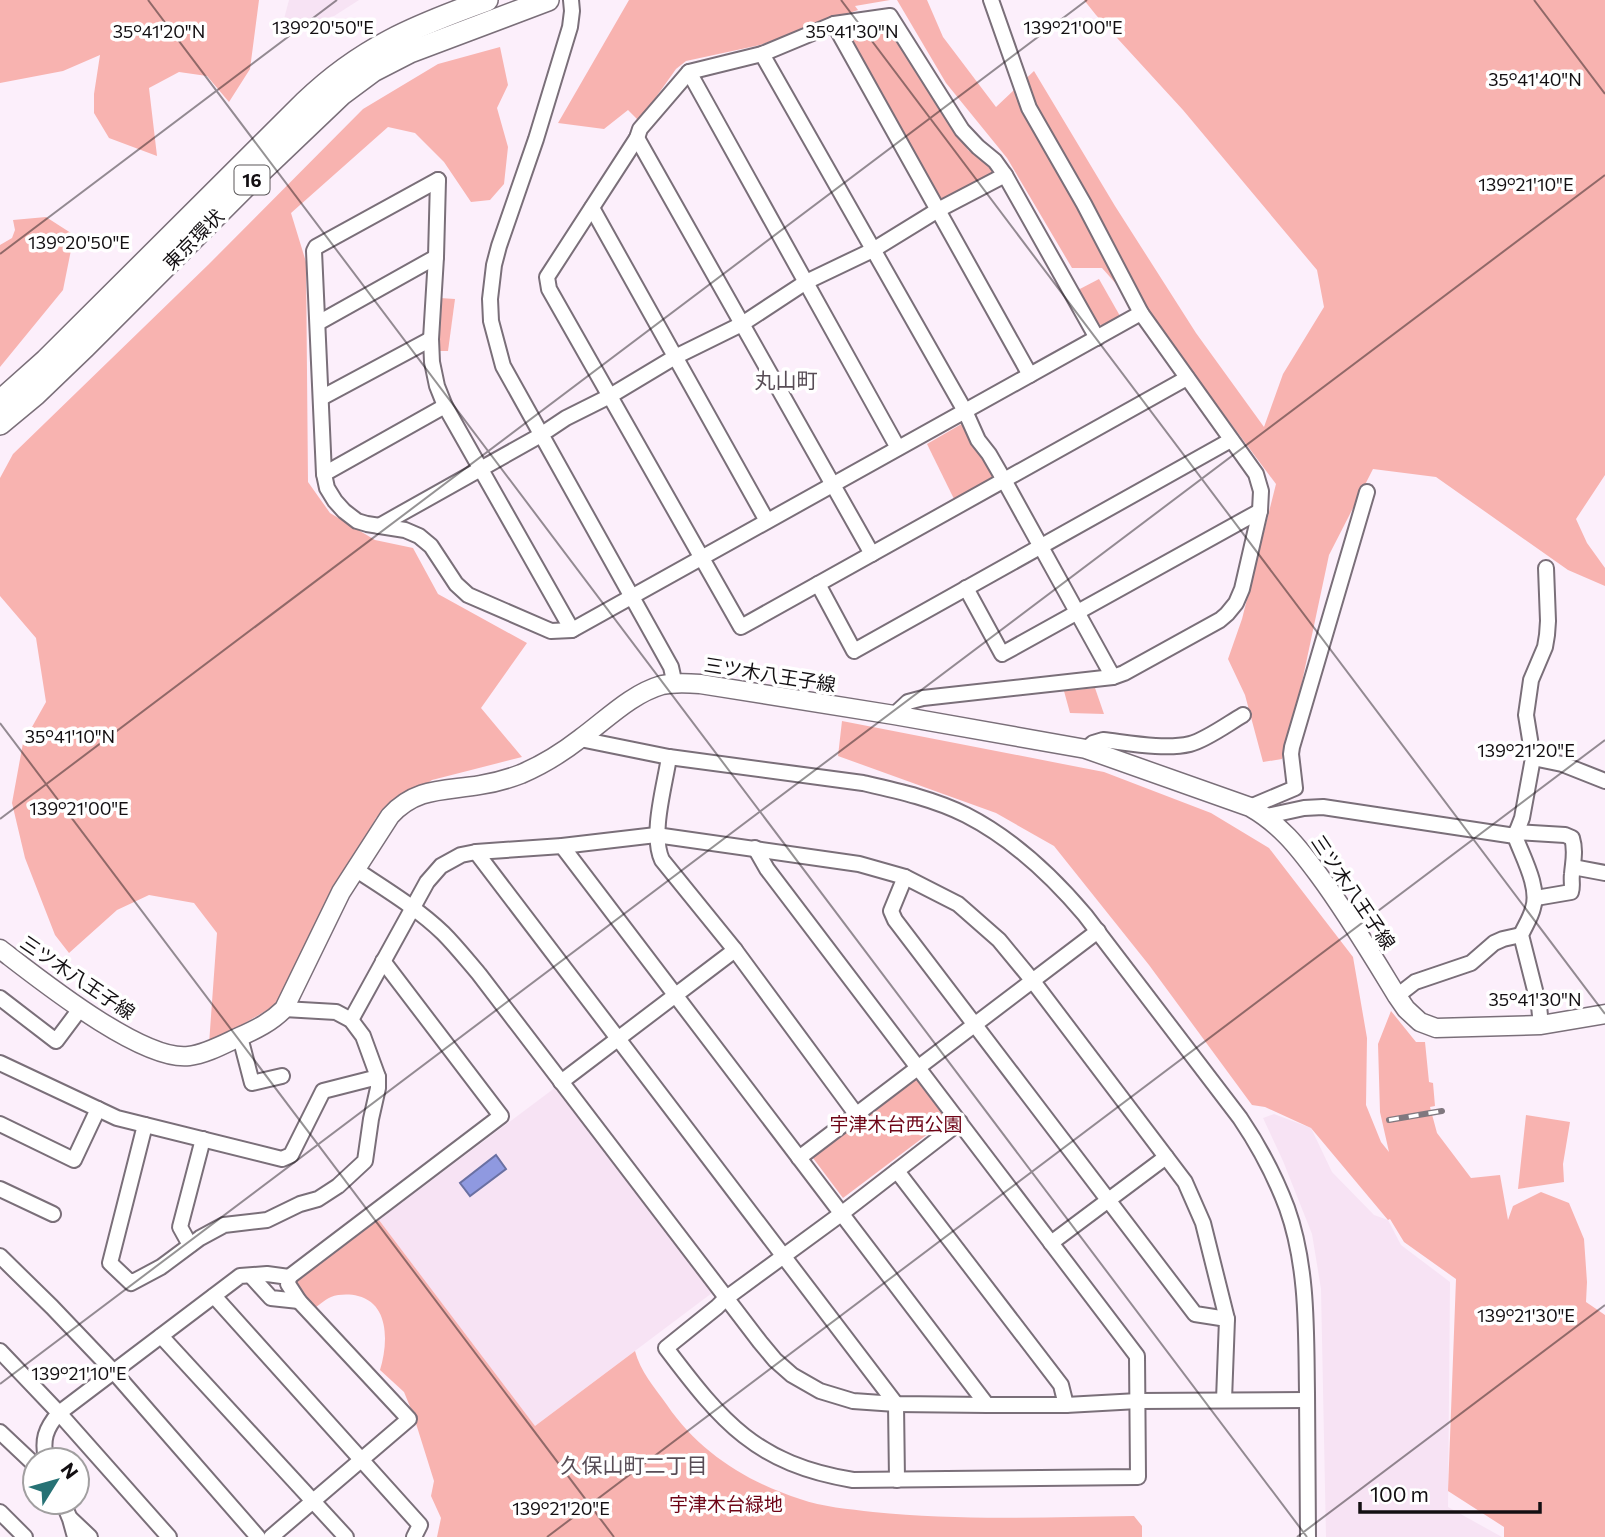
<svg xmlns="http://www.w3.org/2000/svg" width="1605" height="1537" viewBox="0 0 1605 1537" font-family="Commissioner,'Noto Sans JP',sans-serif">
<rect width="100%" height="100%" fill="#fceffb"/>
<g fill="#f7e3f4">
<polygon points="289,0 359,0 334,16 311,22 284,19"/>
<polygon points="556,1087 712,1293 535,1426 379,1220"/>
<polygon points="1274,1114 1311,1128 1332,1172 1374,1215 1388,1220 1401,1245 1450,1282 1448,1507 1502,1537 1326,1537 1321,1289 1312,1234 1283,1161 1263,1118"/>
</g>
<g fill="#f8b3b0">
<polygon points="0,0 259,0 250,69 229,102 207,76 179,72 149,88 157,156 109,138 94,113 94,94 100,55 63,71 0,83"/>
<polygon points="629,0 890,0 855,6 858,10 760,45 686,61 676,69 639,121 628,110 604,129 558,123"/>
<polygon points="897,0 927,0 943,37 996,107 1034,71 1115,206 1196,333 1264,427 1283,374 1324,307 1317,270 1183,110 1096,15 1084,0 1605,0 1605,475 1576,519 1587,543 1605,568 1605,586 1568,570 1436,477 1373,469 1329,555 1299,696 1282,759 1263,762 1245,695 1228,659 1242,619 1276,484 1181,357 1102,268 1072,268 1007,158 946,83"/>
<polygon points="877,22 892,28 968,150 996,172 940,201 846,34 848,25"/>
<polygon points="500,47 508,85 497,108 508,147 504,184 490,200 471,202 444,162 415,133 388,127 291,213 306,262 308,482 330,513 375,540 413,548 438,594 527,643 481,708 522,757 432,780 376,818 274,1006 209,1044 217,933 194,903 149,895 117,910 69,953 55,935 25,858 12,803 23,743 46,702 36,638 0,596 0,478 13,454 209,264 363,109 438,64"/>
<polygon points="46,217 74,235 63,290 0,367 0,245 12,238 15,230 13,220"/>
<polygon points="1099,279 1120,316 1102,325 1094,324 1076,291"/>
<polygon points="440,298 455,299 448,351 437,351"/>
<polygon points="965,422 999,476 955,501 927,444"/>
<polygon points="1095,688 1104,714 1070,713 1064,691"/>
<polygon points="842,721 1104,772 1211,813 1269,848 1353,957 1367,1038 1366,1105 1381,1142 1389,1152 1380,1112 1378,1044 1391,1011 1416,1042 1425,1042 1429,1082 1433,1083 1435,1106 1430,1107 1437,1133 1471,1178 1500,1175 1508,1220 1513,1206 1541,1192 1569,1203 1584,1239 1587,1282 1586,1302 1605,1315 1605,1537 1504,1537 1504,1527 1448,1491 1456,1279 1404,1242 1390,1219 1388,1220 1311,1128 1265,1107 1252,1105 1149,965 1054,846 996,813 838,756"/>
<polygon points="916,1072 949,1118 843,1198 810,1154"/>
<polygon points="1526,1115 1570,1122 1563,1164 1564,1182 1518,1189"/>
<path d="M379,1220L535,1426L635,1351C640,1371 655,1388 667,1405C699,1452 747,1482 800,1499C822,1507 849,1509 873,1512C960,1521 1047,1517 1134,1516L1142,1526V1537H437L441,1518L431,1496L434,1481L413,1414L404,1392L380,1370C388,1344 390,1304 358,1296C350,1294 339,1294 331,1297C324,1300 318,1306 312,1310L294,1284L295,1279Z"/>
</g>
<polygon fill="#8f99e0" stroke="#6a70a2" stroke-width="2" points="496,1155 506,1169 470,1196 460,1183"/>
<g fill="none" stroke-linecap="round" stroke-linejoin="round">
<g stroke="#7a6f79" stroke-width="18">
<g id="minor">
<polyline points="571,0 572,11 570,27 536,139 499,246 494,265 490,299 491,321 503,366 671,667 673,676 671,683"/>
<polyline points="834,24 1030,375"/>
<polyline points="762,54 965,411 978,440 989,454 1004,480 1113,677"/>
<polyline points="689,72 898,448"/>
<polyline points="637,138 872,554"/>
<polyline points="438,180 316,247 314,251 324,474 327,488 335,501 344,511 357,521 367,524 405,530 419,536 431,546 456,584 468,595 551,631 572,630 1141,313"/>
<polyline points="438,180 436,257 431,339 432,362 437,386 445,406 572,630"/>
<polyline points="592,208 767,521"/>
<polyline points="318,323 436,257"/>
<polyline points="1097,338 1005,175 995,161 978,147 962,130 890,16 834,24 762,54 689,72 640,129 637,138 547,277 549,289 741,627 1187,378"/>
<polyline points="321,398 431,339"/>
<polyline points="548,430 566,418 610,396 675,357 742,324 806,282 873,250 938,210 1005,175"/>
<polyline points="324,474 445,406"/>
<polyline points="379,526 541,435"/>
<polyline points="818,584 854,651 1231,440"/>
<polyline points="966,588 1002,654 1260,511"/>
<polyline points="894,715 908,702 923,698 1113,677 1124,673 1220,620 1227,614 1236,603 1242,589 1260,511 1261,491 1256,474 1141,313 1084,204 1029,108 991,0"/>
<path d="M580,739L669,757L863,783C898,791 934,799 966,815C1013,839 1052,876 1085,915L1240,1118C1259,1146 1275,1176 1287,1208C1308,1267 1306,1331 1307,1393C1307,1441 1308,1489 1308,1537"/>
<path d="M1086,749L1093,743L1103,740C1129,743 1165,750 1190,744C1206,740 1229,723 1243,715"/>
<path d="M669,757C665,785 650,834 662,860L735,950L856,1114"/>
<polyline points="1533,758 1562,764 1605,781"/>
<polyline points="1250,807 1295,788 1291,754 1292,747 1367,492"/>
<polyline points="1267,816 1304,808 1323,807 1515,836"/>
<path d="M1516,832L1565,835L1572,838C1576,851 1573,861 1572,874C1571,881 1573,886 1571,892L1536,898"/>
<polyline points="562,846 987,1405"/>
<path d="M755,848L767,869L1137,1356L1138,1477L853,1480C756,1464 722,1422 666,1348L717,1307L725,1299L841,1214L960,1122"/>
<polyline points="476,852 896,1404 897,1480"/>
<polyline points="1573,867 1605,873"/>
<path d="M355,869C385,889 417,908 443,933C456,946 467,960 479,974L760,1342L775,1360L792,1375L820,1391L853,1401L896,1404L987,1405H1066L1138,1401L1307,1400"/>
<polyline points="905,877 891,911 895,920 1195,1314 1227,1319"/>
<polyline points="1397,996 1415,982 1471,963 1494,943 1503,939 1521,935"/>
<polyline points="0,998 56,1041 80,1009"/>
<polyline points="351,1020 427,882 441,866 461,855 476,852 562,846 656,835 859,864 905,877 958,904 999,940 1032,980 1185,1182 1203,1223 1227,1319 1224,1400"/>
<path d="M1541,1025L1539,1006L1521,935C1525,926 1531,917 1533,908C1540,887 1522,856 1515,836L1522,818L1533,758L1526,715L1531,680L1545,647L1547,635L1548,621L1546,568"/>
<polyline points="240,1037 252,1083 282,1076"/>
<polyline points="0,1063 117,1118 282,1159 291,1155 323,1091 378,1077"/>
<polyline points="561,1082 735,950"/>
<polyline points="0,1124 74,1160 98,1109"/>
<polyline points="145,1125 110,1263 131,1283 161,1267 200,1238 224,1225 267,1220 300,1204 318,1199 338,1186 365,1161 371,1119 378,1088 378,1077 363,1036 351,1020 336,1012 284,1009"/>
<polyline points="799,1158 1098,931"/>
<polyline points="897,1171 1061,1385 1066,1405"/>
<polyline points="0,1189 53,1214"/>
<polyline points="1051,1243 1166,1157"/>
<polyline points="190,1245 180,1227 203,1139"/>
<polyline points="0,1256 52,1307 114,1372 258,1537"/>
<polyline points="251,1276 271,1298 299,1301"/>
<polyline points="289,1277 501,1116 383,961"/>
<polyline points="214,1296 420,1525 414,1537"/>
<polyline points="161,1336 346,1537"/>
<polyline points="0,1351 59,1413 169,1537"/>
<polyline points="0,1432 35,1465"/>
<path d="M46,1460C42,1440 45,1429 59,1413L240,1276L267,1274L289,1277L288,1284L299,1301L409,1419L271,1537"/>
<polyline points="63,1502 70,1519 75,1537"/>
<polyline points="0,1512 25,1537"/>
<polyline points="71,1519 90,1537"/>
</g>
</g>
<g stroke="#7a6f79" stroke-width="21">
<path id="major" d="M0,949C38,978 142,1062 189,1056C206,1054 224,1044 239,1037C257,1029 271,1022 284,1009L341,892L390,816C416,787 445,791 480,785C493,783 508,779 521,774C542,765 563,752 581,738C607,719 631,694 662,685C675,682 688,683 700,684L894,715L1086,749L1250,807C1280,824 1298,847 1318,874C1347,913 1372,955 1397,996L1406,1009L1420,1022L1436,1028L1541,1025L1605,1014"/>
</g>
<g stroke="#7a6f79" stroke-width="24">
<g id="highway">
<path d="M0,401L46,360L305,102C361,48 415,26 487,0"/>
<polyline points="0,424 35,395 85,347 255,177 342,94 373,71 410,52 548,0"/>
</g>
</g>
<use href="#minor" stroke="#fff" stroke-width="14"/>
<use href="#major" stroke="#fff" stroke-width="18"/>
<use href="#highway" stroke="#fff" stroke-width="21"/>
<g stroke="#80787f" stroke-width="6">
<polyline id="rail" points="1389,1120 1442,1111"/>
</g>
<use href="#rail" stroke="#fff" stroke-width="3.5" stroke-dasharray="10" stroke-linecap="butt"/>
</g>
<path fill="none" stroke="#130f12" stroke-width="2" stroke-opacity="0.45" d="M148,0L1307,1537M841,0L1605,1014M1534,0L1605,94M0,254L337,0M0,723L614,1537M0,819L1087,0M0,1384L1605,175M547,1537L1605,740M1297,1537L1605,1305"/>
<g text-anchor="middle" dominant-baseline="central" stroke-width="7" stroke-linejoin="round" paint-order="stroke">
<rect fill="#fff" stroke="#5a5759" stroke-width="2" x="234.5" y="165.5" width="35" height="29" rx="5"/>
<g font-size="18" font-weight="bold" fill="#130f12">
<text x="252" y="180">16</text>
</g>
<g font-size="19" fill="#130f12" stroke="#fff">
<text transform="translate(193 239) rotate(-45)">東京環状</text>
<text transform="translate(770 674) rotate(9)">三ツ木八王子線</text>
<text transform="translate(1354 892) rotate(56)">三ツ木八王子線</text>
<text transform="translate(78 977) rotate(34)">三ツ木八王子線</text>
</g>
<g font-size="19" fill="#6e0416" stroke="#fff">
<text x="896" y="1123">宇津木台西公園</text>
<text x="726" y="1503">宇津木台緑地</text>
</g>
<g font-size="21" fill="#584d56" stroke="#fff">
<text x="786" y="379">丸山町</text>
<text x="634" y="1464">久保山町二丁目</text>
</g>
</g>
<g font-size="18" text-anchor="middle" fill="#130f12" stroke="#fff" stroke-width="7" stroke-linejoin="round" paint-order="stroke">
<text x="323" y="34">139°20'50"E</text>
<text x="1073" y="34">139°21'00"E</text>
<text x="159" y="38">35°41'20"N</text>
<text x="852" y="38">35°41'30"N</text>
<text x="1535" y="86">35°41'40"N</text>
<text x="1526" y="191">139°21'10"E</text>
<text x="79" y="249">139°20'50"E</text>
<text x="70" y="743">35°41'10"N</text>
<text x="1526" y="757">139°21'20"E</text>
<text x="79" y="815">139°21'00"E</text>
<text x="1535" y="1006">35°41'30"N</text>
<text x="1526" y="1322">139°21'30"E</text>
<text x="79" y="1380">139°21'10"E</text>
<text x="561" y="1515">139°21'20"E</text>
</g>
<g transform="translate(56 1481) rotate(53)"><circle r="33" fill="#ffffff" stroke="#a19fa0" stroke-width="2"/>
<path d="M0-5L12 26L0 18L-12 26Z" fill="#277275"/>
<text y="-10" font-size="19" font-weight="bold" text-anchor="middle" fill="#130f12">N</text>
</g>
<path d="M1360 1502v10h180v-10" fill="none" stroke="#130f12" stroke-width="3.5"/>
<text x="1370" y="1502" font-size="21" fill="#130f12" stroke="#ffffff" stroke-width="5" paint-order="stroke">100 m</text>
</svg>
